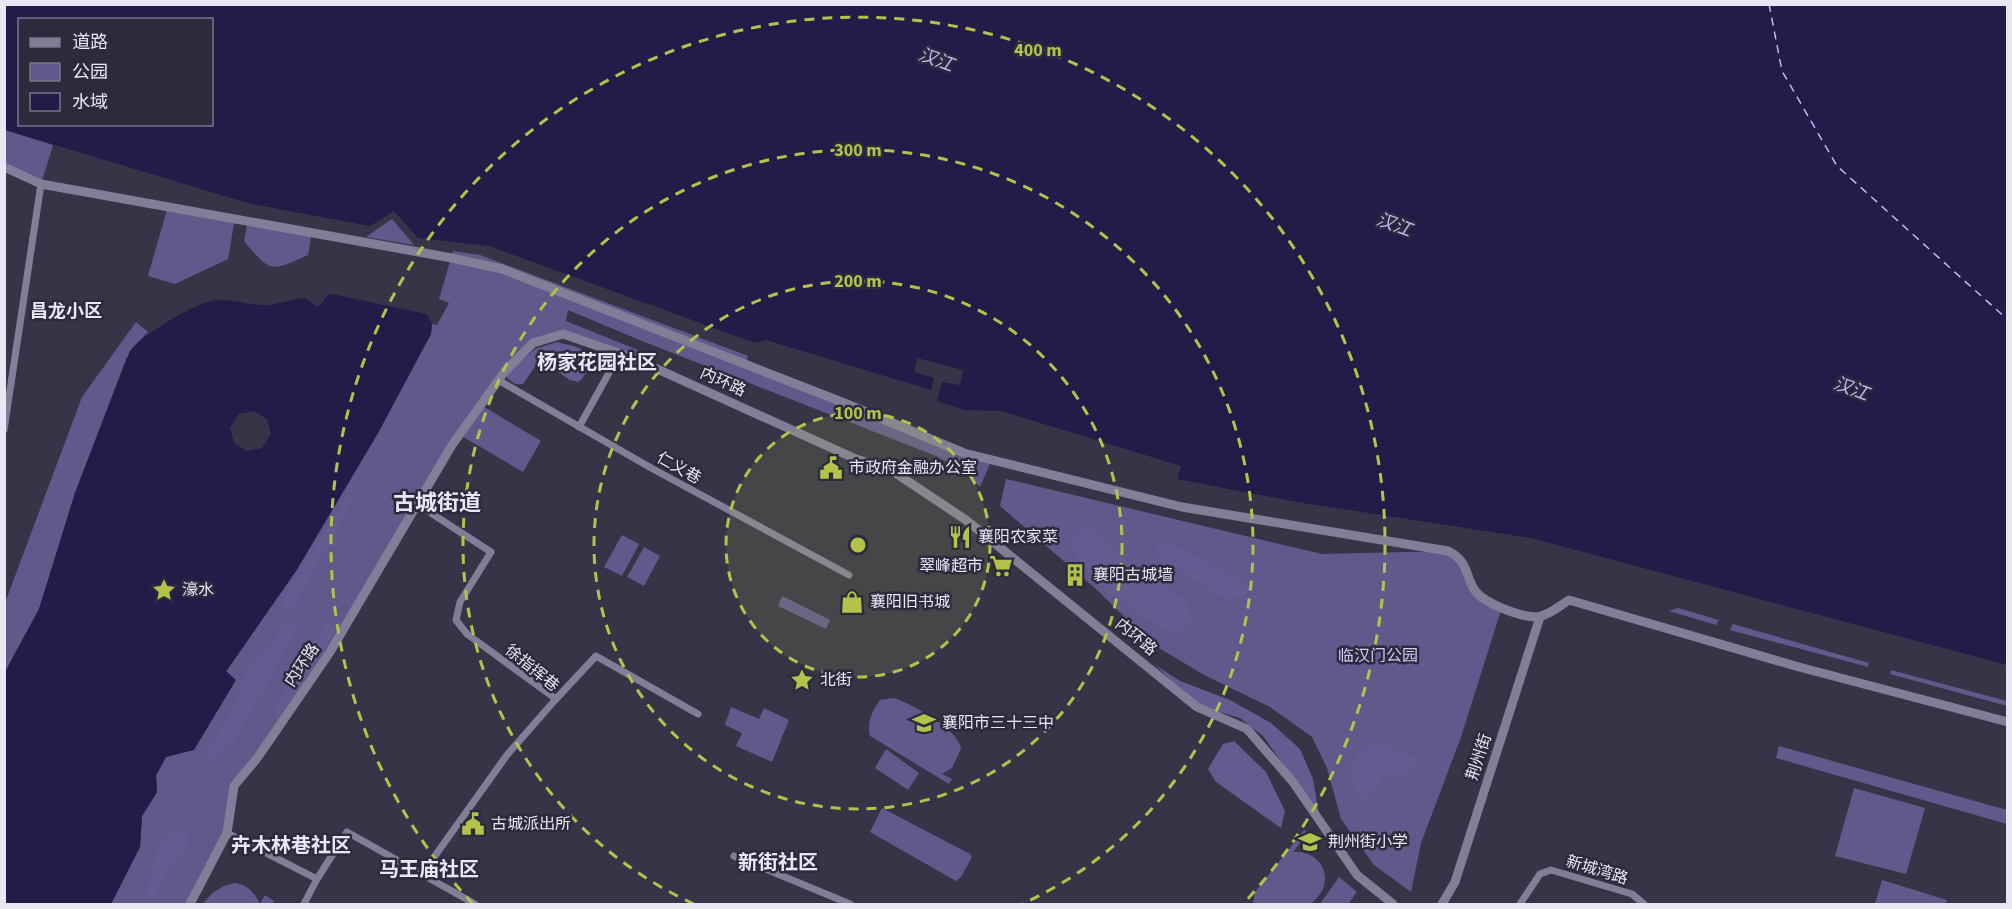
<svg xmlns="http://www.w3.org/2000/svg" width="2012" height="909" viewBox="0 0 2012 909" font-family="'Source Sans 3','Noto Sans SC',sans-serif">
<rect width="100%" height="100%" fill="#363548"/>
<g fill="#60598b">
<polygon points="5,130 53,145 41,184 5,167"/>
<polygon points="168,206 235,218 228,259 175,284 148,276"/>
<polygon points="392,219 414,245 366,237"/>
<path d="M248,220L312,232L308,255C270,272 271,273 244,241Z"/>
<polygon points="453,251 480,255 748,356 746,364 990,464 980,487 966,472 936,456 642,341 568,310 566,321 638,350 633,358 563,334 533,343 481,405 541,441 523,472 460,435 330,652 234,786 227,833 190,904 111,904 140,847 142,816 157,792 156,776 166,757 194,749 226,672 296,571 378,433 431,334 432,324 437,325 449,303 439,299"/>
<polygon points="136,322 148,332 134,346 126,359 75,493 39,609 5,672 5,603 82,397"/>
<polygon points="1006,479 1322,554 1448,551 1459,556 1475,591 1502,607 1461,737 1421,843 1411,892 1374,865 1341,819 1327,768 1312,737 1270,707 1206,676 1152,644 1097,590 1000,506"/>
<polygon points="622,535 639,544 622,576 604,567"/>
<polygon points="644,547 660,556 644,586 627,577"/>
<polygon points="782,596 830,620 826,629 778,606"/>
<polygon points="1678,608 1719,620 1716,625 1669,611"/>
<polygon points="1733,624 1869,663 1868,667 1730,630"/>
<polygon points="1891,670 2007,701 2007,706 1890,674"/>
<path d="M894,698C912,704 959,730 961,749L952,768L942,774L952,779L949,784L870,736C867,721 872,712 880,700Z"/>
<polygon points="731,707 759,719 764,708 789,720 772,762 736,746 742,733 725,725"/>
<polygon points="1779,746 2007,810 2007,824 1776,758"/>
<polygon points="886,749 919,773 908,790 875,768"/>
<polygon points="1854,788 1925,808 1906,874 1835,856"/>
<polygon points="882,808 970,854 972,857 961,877 956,881 870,832"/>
<path d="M1304,830L1308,833L1293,852C1314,850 1331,868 1323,889C1320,895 1315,900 1311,904H1253L1255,892Z"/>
<polygon points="1339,877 1357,892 1348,904 1320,904"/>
<polygon points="1882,880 1947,900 1946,904 1875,904"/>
<path d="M235,883C248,885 254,892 260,904L265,895L274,901L273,904H203C212,892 220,886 235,883Z"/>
</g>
<g fill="#625c90">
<path d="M557,342C571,346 587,347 594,361L581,380L578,382L570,380L545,363L536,365L523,384H515L507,378V373L535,349Z"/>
<polygon points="348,494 352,495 352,502 294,607 288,611 282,611 282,601"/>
<path d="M1086,525L1129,563L1185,599L1192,624L1175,635C1130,611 1103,592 1071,550L1075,534Z"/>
<polygon points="1167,541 1249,585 1249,594 1227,600 1157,557 1154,548"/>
<polygon points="292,621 297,621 297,630 235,741 212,761 206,754 235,705 243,678 248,669 287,623"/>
<polygon points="331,623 335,628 333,636 286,709 279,714 276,711 276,706 322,629 326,624"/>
<polygon points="1155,665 1180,681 1230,700 1257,715 1271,723 1300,749 1313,779 1319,815 1263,736 1240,718 1207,708 1192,701"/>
<polygon points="1234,741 1266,772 1285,811 1281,828 1216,782 1208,769 1223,744"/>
<polygon points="1377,741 1417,758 1413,771 1398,777 1384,776 1368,798 1363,799 1354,787 1349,765 1358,753"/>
<path d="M181,829L186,833L188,844L168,870L156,894L151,898L147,893C152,869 154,837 181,829Z"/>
</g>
<g fill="#241b49" fill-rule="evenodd">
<path d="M4,5H2007V665L1531,538L1297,502L1177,479L1181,466L1001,411L964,410L937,401L942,382L960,385L963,370L917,358L914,372L934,378L931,390L766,340L755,343L489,246L418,238L394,211L370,226L251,204L5,130ZM20,20H212V124H20Z"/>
<path d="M332,294L427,314L432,324L431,334L378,433L296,571L226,671L236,680L194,750L166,757L156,775L157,792L142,816L140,847L111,904H5V672L39,609L75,493L130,351C143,334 197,301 218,300C233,299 249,305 264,305C279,305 292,298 306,298L317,307C324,304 324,295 332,294ZM254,411L267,419L271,434L262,448L247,451L234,443L230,428L239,414Z"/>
</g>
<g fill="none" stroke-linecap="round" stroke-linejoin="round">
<polyline stroke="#c0bafa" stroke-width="1.5" stroke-dasharray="8 6" stroke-linecap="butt" points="1769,4 1782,71 1837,166 2008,320"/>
<g stroke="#817f98" stroke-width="7">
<polyline points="498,380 653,469 849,575"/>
<polyline points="579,427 620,353"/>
<polyline points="4,430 41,184"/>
<polyline points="417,504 491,552 460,602 456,620 467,634 556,699 507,755 422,874"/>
<polyline points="556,699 596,656 698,714"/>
<polyline points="227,833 317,879 347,832 475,904"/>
<polyline points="734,856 850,904"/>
<polyline points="304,904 317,879"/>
<polyline points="1520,904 1540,874 1551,870 1632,894 1644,904"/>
</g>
<g stroke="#817f98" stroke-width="9">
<path d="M4,167L41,184L452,258L502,269L847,404L964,453L1182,507L1448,551C1470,562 1464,576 1476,592C1486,604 1526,620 1541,616C1550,614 1561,605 1569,600L1799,667L2008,722"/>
<polyline points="190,904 227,833 234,786 258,757 330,652 452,445 505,371 533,343 563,334 633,358 856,459 891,470 966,520 1197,707 1247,729 1293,782 1357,875 1393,904"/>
<polyline points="1442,904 1455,882 1540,617"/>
</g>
</g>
<circle cx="858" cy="545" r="132" fill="#b5c249" fill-opacity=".12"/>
<g fill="none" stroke="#b5c249" stroke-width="3" stroke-dasharray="10 8">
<circle cx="858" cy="545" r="132"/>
<circle cx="858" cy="545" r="264"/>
<path d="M694 904A395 395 0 1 1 1022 904"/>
<path d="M473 904A527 527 0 1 1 1243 904"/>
</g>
<defs>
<g id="civic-bare" transform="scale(1.8)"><path d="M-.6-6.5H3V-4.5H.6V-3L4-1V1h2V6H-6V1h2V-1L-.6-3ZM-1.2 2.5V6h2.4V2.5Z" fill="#b5c249" stroke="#2c2a3d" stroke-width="2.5" paint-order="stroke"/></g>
<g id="restaurant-bare" transform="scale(1.8)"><path d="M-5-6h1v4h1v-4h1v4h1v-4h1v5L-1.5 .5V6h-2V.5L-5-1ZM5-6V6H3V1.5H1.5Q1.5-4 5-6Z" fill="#b5c249" stroke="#2c2a3d" stroke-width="2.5" paint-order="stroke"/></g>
<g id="supermarket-bare" transform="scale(1.8)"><path d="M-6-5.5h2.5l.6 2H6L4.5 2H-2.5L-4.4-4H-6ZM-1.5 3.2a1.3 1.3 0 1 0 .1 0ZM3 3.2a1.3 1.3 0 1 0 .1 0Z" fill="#b5c249" stroke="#2c2a3d" stroke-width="2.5" paint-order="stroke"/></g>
<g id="building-bare" transform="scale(1.8)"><path d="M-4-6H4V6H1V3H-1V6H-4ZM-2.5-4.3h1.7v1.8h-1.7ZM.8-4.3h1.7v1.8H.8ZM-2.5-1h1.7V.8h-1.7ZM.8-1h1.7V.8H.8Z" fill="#b5c249" stroke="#2c2a3d" stroke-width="2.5" paint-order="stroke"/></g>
<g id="sight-bare" transform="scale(1.8)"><path d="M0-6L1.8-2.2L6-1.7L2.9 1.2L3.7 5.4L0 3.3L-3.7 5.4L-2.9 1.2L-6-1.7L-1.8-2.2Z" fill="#b5c249" stroke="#2c2a3d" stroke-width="2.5" paint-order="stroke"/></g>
<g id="shop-bare" transform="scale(1.8)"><path d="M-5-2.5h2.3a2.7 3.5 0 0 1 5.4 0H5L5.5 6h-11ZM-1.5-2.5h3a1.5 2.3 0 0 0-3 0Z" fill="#b5c249" stroke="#2c2a3d" stroke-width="2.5" paint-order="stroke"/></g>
<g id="school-bare" transform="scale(1.8)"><path d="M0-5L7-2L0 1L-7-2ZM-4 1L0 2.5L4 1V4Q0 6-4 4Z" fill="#b5c249" stroke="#2c2a3d" stroke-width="2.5" paint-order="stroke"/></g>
</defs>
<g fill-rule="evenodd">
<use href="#civic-bare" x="831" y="468"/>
<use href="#restaurant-bare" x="960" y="537"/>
<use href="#supermarket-bare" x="1001" y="566"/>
<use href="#building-bare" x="1075" y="575"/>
<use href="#sight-bare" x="164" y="590"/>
<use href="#shop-bare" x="852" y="602"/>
<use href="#sight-bare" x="802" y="680"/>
<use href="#school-bare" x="924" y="723"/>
<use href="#civic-bare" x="473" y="824"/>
<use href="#school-bare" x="1310" y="842"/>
</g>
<g text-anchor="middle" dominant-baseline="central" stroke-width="5" stroke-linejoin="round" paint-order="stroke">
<g font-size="16" fill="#e8e7f3" stroke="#2c2a3d">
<text transform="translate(723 382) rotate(24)">内环路</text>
<text transform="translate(679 468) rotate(29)">仁义巷</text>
<text transform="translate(1136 637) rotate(39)">内环路</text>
<text transform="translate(302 665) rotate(-56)">内环路</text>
<text transform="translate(532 668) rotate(39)">徐指挥巷</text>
<text transform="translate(1479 757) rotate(-72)">荆州街</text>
<text transform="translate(1597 870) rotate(17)">新城湾路</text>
</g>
<g font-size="16" fill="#e8e7f3" stroke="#2c2a3d" text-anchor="start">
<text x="849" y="468">市政府金融办公室</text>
<text x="978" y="537">襄阳农家菜</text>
<text x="983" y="566" text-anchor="end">翠峰超市</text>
<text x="1093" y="575">襄阳古城墙</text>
<text x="182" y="590">濠水</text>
<text x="870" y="602">襄阳旧书城</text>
<text x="820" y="680">北街</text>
<text x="942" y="723">襄阳市三十三中</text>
<text x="491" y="824">古城派出所</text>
<text x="1328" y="842">荆州街小学</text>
</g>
<g font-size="16" fill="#cfcafb" stroke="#2c2a3d">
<text x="1378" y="656">临汉门公园</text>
</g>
<g font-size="18" font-style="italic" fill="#c0bafa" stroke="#2c2a3d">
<text transform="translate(936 60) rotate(20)">汉江</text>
<text transform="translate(1394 225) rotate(20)">汉江</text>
<text transform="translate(1851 389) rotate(20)">汉江</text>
</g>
<g font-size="18" font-weight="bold" fill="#e8e7f3" stroke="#2c2a3d">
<text x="66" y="311">昌龙小区</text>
</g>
<g font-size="20" font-weight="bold" fill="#e8e7f3" stroke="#2c2a3d">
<text x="597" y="363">杨家花园社区</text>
<text x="291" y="846">卉木林巷社区</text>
<text x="778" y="863">新街社区</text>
<text x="429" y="870">马王庙社区</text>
</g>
<g font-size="22" font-weight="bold" fill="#e8e7f3" stroke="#2c2a3d">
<text x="437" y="503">古城街道</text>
</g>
</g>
<circle cx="858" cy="545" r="9" fill="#b5c249" stroke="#2c2a3d" stroke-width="3"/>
<g font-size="18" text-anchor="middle" font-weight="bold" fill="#b5c249" stroke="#2c2a3d" stroke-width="5" stroke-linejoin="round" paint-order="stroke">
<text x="1038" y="56">400 m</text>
<text x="858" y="156">300 m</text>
<text x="858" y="287">200 m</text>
<text x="858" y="419">100 m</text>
</g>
<rect width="2012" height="909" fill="none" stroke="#e8e7f3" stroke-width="12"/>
<rect x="18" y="18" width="195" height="108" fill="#2c2a3d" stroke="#777686" stroke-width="1.5"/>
<rect x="30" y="38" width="30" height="9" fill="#817f98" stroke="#777686" stroke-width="1.5"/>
<text x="72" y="48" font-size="18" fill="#e8e7f3">道路</text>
<rect x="30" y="63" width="30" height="18" fill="#60598b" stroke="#777686" stroke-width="1.5"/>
<text x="72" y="78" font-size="18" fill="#e8e7f3">公园</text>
<rect x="30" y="93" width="30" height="18" fill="#241b49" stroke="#777686" stroke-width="1.5"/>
<text x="72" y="108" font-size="18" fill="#e8e7f3">水域</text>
</svg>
